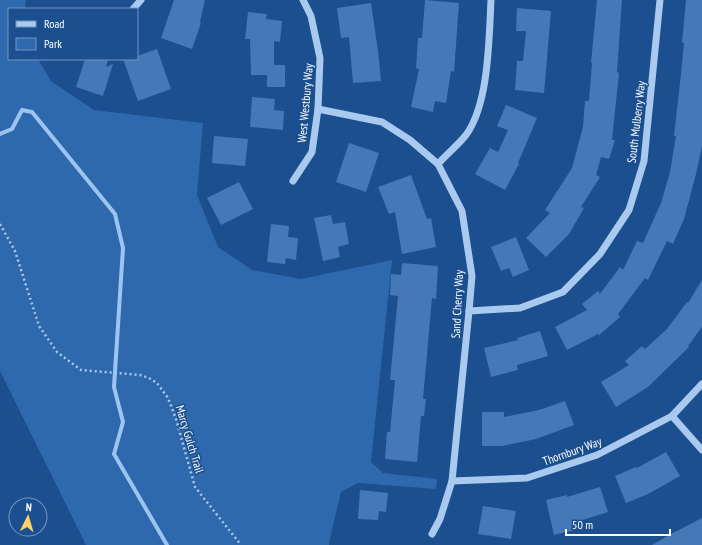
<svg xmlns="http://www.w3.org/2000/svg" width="702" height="545" viewBox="0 0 702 545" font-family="'PT Sans Narrow',sans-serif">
<rect width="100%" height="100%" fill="#1b4f8f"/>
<polygon fill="#2e69ad" points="0,0 26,0 25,9 9,9 9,59 38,59 51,81 94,110 203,123 197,195 218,247 252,270 301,279 392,260 371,462 383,473 437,479 436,489 358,483 341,492 329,543 329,545 86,545 0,371"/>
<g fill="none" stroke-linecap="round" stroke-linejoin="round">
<polyline stroke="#9cc4f0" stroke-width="4" points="0,134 12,129 22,110 32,112 115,214 123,248 114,387 123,422 114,454 167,545"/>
</g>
<g fill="#4478b7">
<polygon points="174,0 205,0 200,22 201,23 192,49 161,38"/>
<polygon points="425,0 459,3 454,72 451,71 446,103 435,101 433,112 411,107 419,69 416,68 418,38 422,38"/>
<polygon points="597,0 622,0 617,72 619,73 612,140 615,140 609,159 601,157 596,175 600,177 581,207 584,208 569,234 546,257 526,238 550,213 545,210 572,168 583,127 585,101 589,101 592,63 591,63"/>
<polygon points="686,0 702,0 702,146 696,174 684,219 673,244 667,241 648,280 645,278 618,314 620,317 599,335 598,334 567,350 555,327 587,310 582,304 598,291 600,294 620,267 623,270 637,241 643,243 661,203 670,172 676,136 674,136 680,83 684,43 682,43"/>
<polygon points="371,3 378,51 381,81 353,83 349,37 341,38 337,8"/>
<polygon points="517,8 551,11 544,93 515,90 517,61 523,61 526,31 516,31"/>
<polygon points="248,12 267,14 266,19 282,21 280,42 274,41 274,65 285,65 285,87 267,87 267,75 251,75 250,39 245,39"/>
<polygon points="157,49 171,89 138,101 123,59 137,59 137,56"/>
<polygon points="85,59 108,59 106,67 113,64 103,96 76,87"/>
<polygon points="252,97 275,99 274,110 284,111 283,130 250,127"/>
<polygon points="506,105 537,118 518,163 519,164 505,190 475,174 490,148 498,152 508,130 497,126"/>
<polygon points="214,136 248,139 245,166 212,163"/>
<polygon points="349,143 379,153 366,192 336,182"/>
<polygon points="411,175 427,219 431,218 436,247 402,254 395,212 389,214 378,187"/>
<polygon points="239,182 253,209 221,225 207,198"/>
<polygon points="331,215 333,224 345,222 349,244 338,247 340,257 323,261 314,218"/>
<polygon points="271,224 289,226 288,237 298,238 296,260 286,258 285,264 267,262"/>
<polygon points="516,237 529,270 513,277 509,268 501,271 491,247"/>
<polygon points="402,263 438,266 436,299 432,298 423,399 426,399 424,416 421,416 417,462 385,459 387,432 390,432 395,380 390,380 398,296 390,295 391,274 401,275"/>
<polygon points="702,280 702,327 688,346 689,347 648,387 616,407 601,382 629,365 625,361 642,346 645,349 667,329 687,302 688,303"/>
<polygon points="540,331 548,356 517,365 518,370 491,377 484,348 518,340 517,338"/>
<polygon points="565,401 574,425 536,439 502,446 482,446 482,412 504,412 504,417 539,410"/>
<polygon points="666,452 680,476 648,494 626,503 615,476 636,467 637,468"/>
<polygon points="600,487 608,512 573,523 575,530 554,535 546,500 567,495 567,497"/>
<polygon points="360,490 388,493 386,512 379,511 378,520 358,519"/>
<polygon points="483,506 516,511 511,539 478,534"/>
<polygon points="702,518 702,545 652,545 669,535"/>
</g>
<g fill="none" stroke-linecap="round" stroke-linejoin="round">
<polyline stroke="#a9c9ee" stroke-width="2.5" stroke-dasharray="2 3" stroke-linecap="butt" points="0,224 15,251 39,326 57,352 81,370 140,375 149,378 157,383 168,398 176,419 195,487 241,545"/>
<g stroke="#a9c9ee" stroke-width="7">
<polyline points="133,9 141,0"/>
<polyline points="318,109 382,122 410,140 438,164 462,211 472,276 469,311 452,481 440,519 432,534"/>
<path d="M438,164C447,154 458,145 466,135C489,104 489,38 491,0"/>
<polyline points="293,181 312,152 318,109 320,58 311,16 303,0"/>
<polyline points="469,311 520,308 563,292 600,254 629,210 644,161 660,0"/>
<polyline points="672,416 702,450"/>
<polyline points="452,481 527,478 597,455 672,416 702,384"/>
</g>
</g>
<g text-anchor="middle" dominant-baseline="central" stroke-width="3" stroke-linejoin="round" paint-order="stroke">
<g font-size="12" fill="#fff" stroke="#1b4f8f">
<text transform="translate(305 103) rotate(-85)">West Westbury Way</text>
<text transform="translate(636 122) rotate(-83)">South Mulberry Way</text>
<text transform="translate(457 304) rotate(-87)">Sand Cherry Way</text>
<text transform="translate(190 439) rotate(73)">Marcy Gulch Trail</text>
<text transform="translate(572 451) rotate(-20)">Thornbury Way</text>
</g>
</g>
<rect x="8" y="8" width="130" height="52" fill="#1b4f8f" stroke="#7695bc"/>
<rect x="16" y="21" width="20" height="6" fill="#a9c9ee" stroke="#7695bc"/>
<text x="44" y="28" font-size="12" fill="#ffffff">Road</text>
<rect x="16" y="38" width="20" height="12" fill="#2e69ad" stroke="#7695bc"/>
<text x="44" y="48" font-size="12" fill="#ffffff">Park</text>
<g transform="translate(28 517) rotate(5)"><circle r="19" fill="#1b4f8f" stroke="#7695bc"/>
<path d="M0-3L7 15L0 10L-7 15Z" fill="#ffd166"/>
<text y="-6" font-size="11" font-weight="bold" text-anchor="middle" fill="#ffffff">N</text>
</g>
<path d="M566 529v6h104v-6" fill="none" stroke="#ffffff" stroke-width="2"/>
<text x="572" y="529" font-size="12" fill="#ffffff" stroke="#1b4f8f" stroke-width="3" paint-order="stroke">50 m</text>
</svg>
